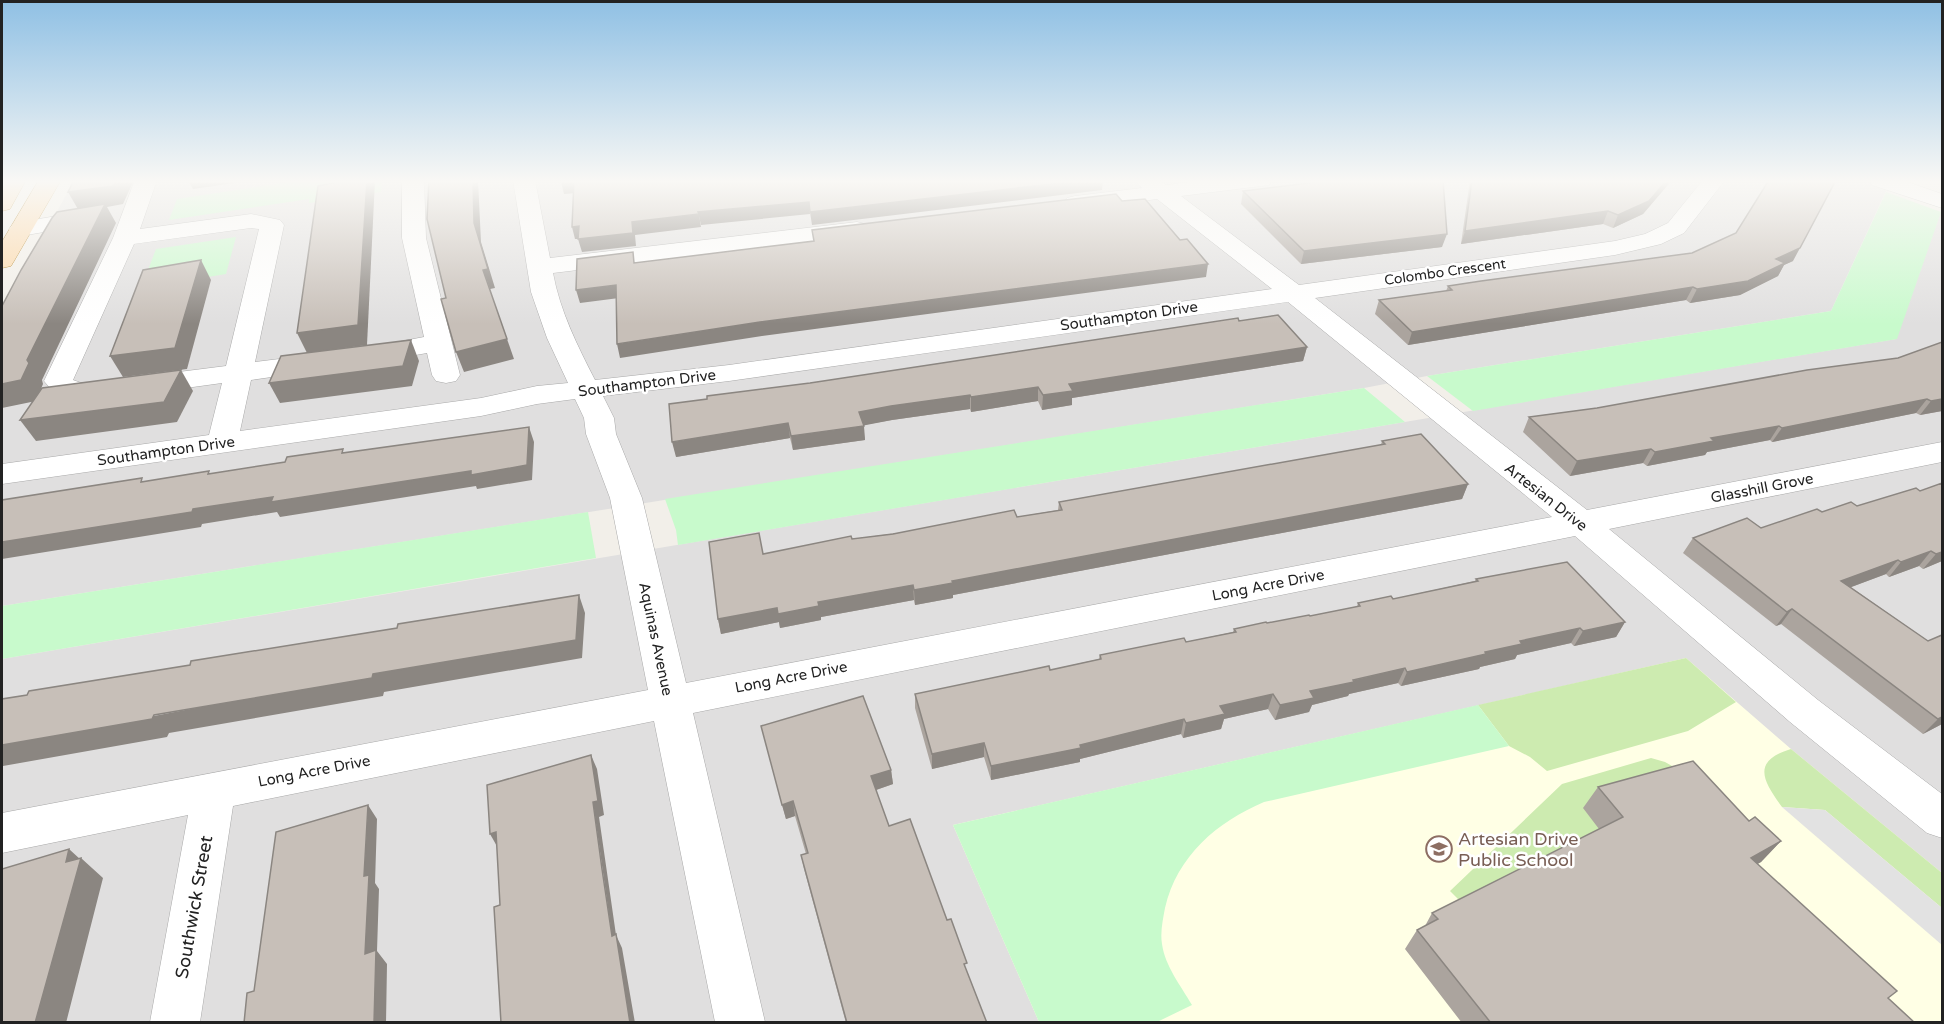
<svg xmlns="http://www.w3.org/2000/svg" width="1944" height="1024" viewBox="0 0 1944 1024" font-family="'Varela Round',sans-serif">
<rect width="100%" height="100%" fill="#f2efe9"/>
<g fill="#e0dfdf">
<polygon points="74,180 1891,180 1831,311 1427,376 1364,388 2,606 2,314"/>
<polygon points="1942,208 1942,1022 2,1022 2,659 1896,339"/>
</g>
<polygon fill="#ffffe5" points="1686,658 1791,749 1942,873 1942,1022 1039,1022 953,825"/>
<g fill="#cdebb0">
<polygon points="1686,658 1736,702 1688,731 1547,771 1530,757 1509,746 1478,705"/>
<path d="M1791,749L1942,873V908L1825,810L1782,807C1763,781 1751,761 1791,749Z"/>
<polygon points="1651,758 1665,762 1681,771 1584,808 1607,838 1468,909 1450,891 1562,784"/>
</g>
<g fill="#c8facc">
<polygon points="302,180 382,180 381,192 309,203 309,199 169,220 177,199"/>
<polygon points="1886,192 1941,212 1897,339 1473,411 1427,376 1831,311"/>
<polygon points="236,237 226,274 141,288 156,249"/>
<polygon points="1364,388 1405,422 678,545 676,530 665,499"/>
<polygon points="588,512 596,558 2,659 2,606"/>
<path d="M1478,705L1509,746L1264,802C1217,822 1177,856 1165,908C1163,919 1160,932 1162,944C1165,966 1181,986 1192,1005L1157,1022H1039L953,825Z"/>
</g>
<polygon fill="#e2e2e2" points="1782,807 1825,810 1942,908 1942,945"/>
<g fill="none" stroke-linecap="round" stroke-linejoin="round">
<g stroke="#a9a9a9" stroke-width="1">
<g id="minor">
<path d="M135,180H157L140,229L251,214L280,220L284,225L255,362L320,354L330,356L334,362L330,368L320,370L251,380L240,431L481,398L537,386L568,383L547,338L531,292L513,180H535L550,258L857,222L865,224L869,229L865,234L857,236L553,273C560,311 577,345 595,380L729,365L1272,289L1157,199L1075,210L1067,208L1064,203L1067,198L1075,196L1142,188L1134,180H1159L1166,185L1206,180H1272L1269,185L1181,196L1299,285L1615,241L1645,234L1668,223L1703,180H1725L1684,233L1661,244L1615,255L1315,298L1587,510L1942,442V462L1609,529L1818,700L1942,794V838L1927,833L1790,722L1575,536L693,713L765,1022H715L654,721L233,806L200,1022H150L188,815L2,853V813L648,690L610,498L586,434L584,418L575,399L537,404L481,416L2,484V464L209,435L222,383L84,402L57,396L44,381L113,238ZM251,228L259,229L226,366L84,384L73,380L134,244ZM1288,302L1552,517L686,683L642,498L616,434L614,418L603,396L729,381Z"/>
<polygon points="402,180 424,180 426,238 460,375 456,381 446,383 436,381 432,375 427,353 371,363 361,361 357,355 361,349 424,337 402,238"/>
<polygon points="1869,180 1902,180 1942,194 1942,208 1872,185"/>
<polygon points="93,210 101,212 104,217 101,222 21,236 13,234 9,229 13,224 21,222"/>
</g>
</g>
<g stroke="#a06b00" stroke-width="1">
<g id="major">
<polygon points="4,180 26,180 10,209 2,211 2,185"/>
<polygon points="39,180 61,180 14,261 11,266 2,268 2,242"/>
</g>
</g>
<use href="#minor" fill="#fff" fill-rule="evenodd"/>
<use href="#major" fill="#fcd6a4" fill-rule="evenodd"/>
</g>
<g fill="#aba49e">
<polygon points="1470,180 1672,180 1643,214 1613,228 1603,224 1461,244"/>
<polygon points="1243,191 1442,247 1301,264 1241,204"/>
<polygon points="1793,261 1784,265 1778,276 1740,295 1690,303 1686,300 1408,345 1375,314 1379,300 1446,291 1448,286"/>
<polygon points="1239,321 1307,347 1303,361 1072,398 1072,405 1042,410 1038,401 971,412 970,409 892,420 863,425 865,440 793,450 790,438 676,457 707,399"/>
<polygon points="1898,358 1942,411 1920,415 1916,413 1772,442 1770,440 1707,452 1705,455 1647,466 1643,463 1570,476 1523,432 1529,417 1597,408"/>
<polygon points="1382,441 1468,484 1462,499 953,595 953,598 915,605 914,600 821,617 821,620 780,628 779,622 721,634 718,619 763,554 852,539 1017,517 1058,510 1059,502 1381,445"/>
<polygon points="1920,491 1942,561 1923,569 1919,566 1889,577 1886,574 1851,587 1928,641 1942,635 1942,724 1923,734 1781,624 1776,626 1683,553 1693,538 1761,528 1822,512 1857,506"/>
<polygon points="1476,579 1625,622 1616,637 1574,646 1571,643 1517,655 1515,659 1480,667 1479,669 1401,686 1398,683 1349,694 1348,696 1312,705 1309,712 1275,720 1268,709 1224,719 1221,729 1183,738 1181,734 1080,759 1080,762 991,780 984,757 932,769 915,708 915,694 1050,670 1099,659 1100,655 1186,642 1233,632 1234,629 1310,616 1357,607 1358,603 1393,599 1475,581"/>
<polygon points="761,726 891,770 893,784 876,790 889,826 947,920 987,1023 846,1023 804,869 801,855 806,854 795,816 786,819"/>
<polygon points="1598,787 1749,821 1781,841 1761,862 1757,864 1888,998 1915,1023 1462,1023 1405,949 1417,930 1425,926 1432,913 1599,829 1583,808"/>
</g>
<g fill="#8b8681">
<polygon points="116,180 134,180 123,204 107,207 116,223 42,380 43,384 36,401 2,408 2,384 27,360 79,211 68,192"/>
<polygon points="188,180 243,180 242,182 193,189"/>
<polygon points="367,180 375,180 367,345 307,353 297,333"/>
<polygon points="473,180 478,180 481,242 495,288 490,289 483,270 474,223"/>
<polygon points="574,180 577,193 564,194 561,182"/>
<polygon points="1086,180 1103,180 1102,190 812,225 810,212"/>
<polygon points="1667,180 1672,180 1643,214 1613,228 1618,215"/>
<polygon points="809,202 810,214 701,225 698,212"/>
<polygon points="1608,211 1603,224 1461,244 1465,231"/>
<polygon points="699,214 701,227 635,235 636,246 582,252 578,239 632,222"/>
<polygon points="579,226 582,239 575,239 572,227"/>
<polygon points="1447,234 1442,247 1301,264 1304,251"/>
<polygon points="1800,248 1793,261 1784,265 1778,276 1740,295 1690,303 1697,289 1776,259"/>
<polygon points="201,260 211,280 187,369 123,377 110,356"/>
<polygon points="1208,264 1206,277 762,336 620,358 617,344 760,322"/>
<polygon points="616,285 619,298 580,303 576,290"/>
<polygon points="1693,287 1686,300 1408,345 1412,332"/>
<polygon points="507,339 514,359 464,372 456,352"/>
<polygon points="411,340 419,361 412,386 280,403 269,383"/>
<polygon points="1307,347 1303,361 1072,398 1072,405 1042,410 1043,395 1069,384"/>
<polygon points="181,370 193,391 177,422 36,441 20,420"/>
<polygon points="1038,387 1038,401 971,412 971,397"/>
<polygon points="970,395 970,409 892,420 861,426 859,412 891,406"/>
<polygon points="1927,399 1916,413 1772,442 1782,428"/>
<polygon points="1942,399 1942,411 1920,415 1931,401"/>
<polygon points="788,423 790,438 676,457 672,442"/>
<polygon points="864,426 865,440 793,450 791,436"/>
<polygon points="1779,426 1770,440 1707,452 1705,455 1647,466 1655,452 1711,438"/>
<polygon points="529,427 534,442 532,480 477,489 476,486 280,517 277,512 202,524 201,527 2,559 2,542 193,509"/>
<polygon points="1651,449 1643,463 1570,476 1577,461"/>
<polygon points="1468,484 1462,499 953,595 953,598 915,605 914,590 952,581"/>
<polygon points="1931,551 1919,566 1889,577 1901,562"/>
<polygon points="1942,552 1942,561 1923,569 1936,554"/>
<polygon points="1898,560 1886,574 1830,595 1841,581"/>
<polygon points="913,585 914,600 821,617 821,620 780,628 779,622 721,634 718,619 777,608 818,602"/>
<polygon points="579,595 585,613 582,658 384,692 383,696 169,733 167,737 3,766 2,768 2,745 373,674"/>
<polygon points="1792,609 1781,624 1776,626 1787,612"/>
<polygon points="1625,622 1616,637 1574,646 1583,631"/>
<polygon points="1580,628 1571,643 1517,655 1515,659 1480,667 1479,669 1401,686 1407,672 1485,652 1520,641"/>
<polygon points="1405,668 1398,683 1349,694 1348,696 1312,705 1309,712 1275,720 1280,705 1310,691"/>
<polygon points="1273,694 1268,709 1224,719 1221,729 1183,738 1186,723 1220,706"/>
<polygon points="1942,717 1942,724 1923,734 1938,719"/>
<polygon points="1184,719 1181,734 1080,759 1080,762 991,780 991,766 1080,745"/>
<polygon points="984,743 984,757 932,769 932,754"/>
<polygon points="591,755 597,769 604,815 599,817 616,935 622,948 635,1023 630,1023 612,936 593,802"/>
<polygon points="891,770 893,784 873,791 871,776"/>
<polygon points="793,801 795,816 786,819 782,805"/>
<polygon points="368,805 377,819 375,883 379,889 377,951 387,964 386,1023 374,1023 365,954 364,876"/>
<polygon points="496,832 498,848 490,834"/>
<polygon points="1781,841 1761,862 1731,879 1751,858"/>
<polygon points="69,849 81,860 81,858 103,878 66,1023 35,1023 66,862"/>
</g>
<g fill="#c7bfb8" stroke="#8b8681" stroke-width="1.5">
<polygon points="74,180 116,180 113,186 68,192"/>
<polygon points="334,180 367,180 358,325 297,333 318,186 334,183"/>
<polygon points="429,180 473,180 474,223 488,269 483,270 507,339 456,352 441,299 446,298 427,219"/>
<polygon points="561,180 1086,180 810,212 809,202 698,212 699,214 632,222 633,233 578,239 579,226 572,227 574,180 561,182"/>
<polygon points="1334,180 1443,180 1447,234 1304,251 1243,191"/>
<polygon points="1472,180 1667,180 1649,201 1618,215 1608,211 1465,231"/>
<polygon points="1769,180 1836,180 1800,248 1776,259 1785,263 1748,281 1697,289 1693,287 1412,332 1379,300 1452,290 1448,286 1481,281 1692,253 1736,233"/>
<polygon points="1116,194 1122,201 1145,199 1180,240 1187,239 1208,264 760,322 617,344 616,285 576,290 577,259 633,252 634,263 814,241 812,230"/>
<polygon points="105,204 27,360 29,363 21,380 2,384 2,306 21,270 52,218 57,212"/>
<polygon points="201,260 175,348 110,356 143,270"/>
<polygon points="1278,315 1307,347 1069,384 1073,391 1043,395 1038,387 971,397 970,395 891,406 859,412 864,426 791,436 788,423 672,442 669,404 707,399 707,396 810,383 1238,318 1239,321"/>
<polygon points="411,340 403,366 269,383 281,356"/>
<polygon points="1942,342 1942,399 1931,401 1927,399 1782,428 1779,426 1711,438 1714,441 1655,452 1651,449 1577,461 1529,417 1597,408 1807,370 1898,358"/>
<polygon points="181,370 164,402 20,420 42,388"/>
<polygon points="529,427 527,465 471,475 471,471 271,502 273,497 193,509 192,512 2,542 2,500 142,478 141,482 209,471 208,474 285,462 287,457 343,449 342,453"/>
<polygon points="1421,434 1468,484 952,581 953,583 914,590 913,585 818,602 819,606 778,614 777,608 718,619 709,542 759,533 763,554 851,536 852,539 893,534 1014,510 1017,517 1062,510 1059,502 1385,444 1382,441"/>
<polygon points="1942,483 1942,552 1936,554 1931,551 1901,562 1898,560 1841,581 1928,641 1942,635 1942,717 1938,719 1792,609 1787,612 1693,538 1747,518 1761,528 1817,509 1822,512 1851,502 1857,506 1916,488 1920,491"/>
<polygon points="1567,562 1625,622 1583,631 1580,628 1520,641 1522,644 1485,652 1486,654 1407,672 1405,668 1353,680 1354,682 1310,691 1314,698 1280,705 1273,694 1220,706 1225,714 1186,723 1184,719 1080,745 1081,748 991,766 984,743 932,754 915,694 1049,666 1050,670 1101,659 1100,655 1184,638 1186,642 1236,632 1234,629 1266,622 1267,623 1309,615 1310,616 1360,606 1358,603 1391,596 1393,599 1478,581 1476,579"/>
<polygon points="579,595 576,640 373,674 372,678 154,715 152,719 2,745 2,699 27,695 29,691 190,665 191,661 397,628 398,624"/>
<polygon points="863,696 891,770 871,776 889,826 910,819 947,920 951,919 967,963 964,964 987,1023 847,1023 801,855 808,853 793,801 782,805 761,726"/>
<polygon points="591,755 598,801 593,802 602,869 612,936 616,934 630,1023 501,1023 494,907 500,905 496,832 490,834 487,785"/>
<polygon points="1693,761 1749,821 1755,817 1781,841 1751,858 1897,991 1888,998 1915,1023 1491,1023 1417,930 1438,919 1432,913 1623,817 1598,787"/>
<polygon points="368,805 364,876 369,875 365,954 376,950 374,1023 244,1023 247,993 254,991 276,832"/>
<polygon points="69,849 66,862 81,858 35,1023 2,1023 2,869"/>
</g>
<linearGradient id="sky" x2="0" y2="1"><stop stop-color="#8fc0e4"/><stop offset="0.56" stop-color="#f9f8f5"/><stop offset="1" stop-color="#f9f8f5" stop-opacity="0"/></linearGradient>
<rect width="1944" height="324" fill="url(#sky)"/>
<defs>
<g id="school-ring" transform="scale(1.35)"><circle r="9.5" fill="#fff" stroke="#8d6e63" stroke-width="1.5"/><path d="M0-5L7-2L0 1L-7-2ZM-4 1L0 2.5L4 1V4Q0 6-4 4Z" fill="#8d6e63"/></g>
</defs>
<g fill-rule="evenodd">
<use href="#school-ring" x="1439" y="849"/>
</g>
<g text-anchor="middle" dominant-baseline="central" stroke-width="5" stroke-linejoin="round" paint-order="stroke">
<g font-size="14" fill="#222" stroke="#fff">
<text transform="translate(1445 272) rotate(-8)">Colombo Crescent</text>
</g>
<g font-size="15" fill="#222" stroke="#fff">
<text transform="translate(1129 316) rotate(-8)">Southampton Drive</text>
<text transform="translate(647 383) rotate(-7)">Southampton Drive</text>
<text transform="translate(166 451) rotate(-8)">Southampton Drive</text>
<text transform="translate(1762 488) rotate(-11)">Glasshill Grove</text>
<text transform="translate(1546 497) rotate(38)">Artesian Drive</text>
<text transform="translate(1268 585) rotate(-11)">Long Acre Drive</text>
<text transform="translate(656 639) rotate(78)">Aquinas Avenue</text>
<text transform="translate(791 677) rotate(-11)">Long Acre Drive</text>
<text transform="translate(314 771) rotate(-11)">Long Acre Drive</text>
</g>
<g font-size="18" fill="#785e54" stroke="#fff" text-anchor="start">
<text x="1458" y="839">Artesian Drive<tspan x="1458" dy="21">Public School</tspan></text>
</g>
<g font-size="18" fill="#222" stroke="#fff">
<text transform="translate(194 907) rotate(-80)">Southwick Street</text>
</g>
</g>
<rect width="1944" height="1024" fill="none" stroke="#222222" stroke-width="6"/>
</svg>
